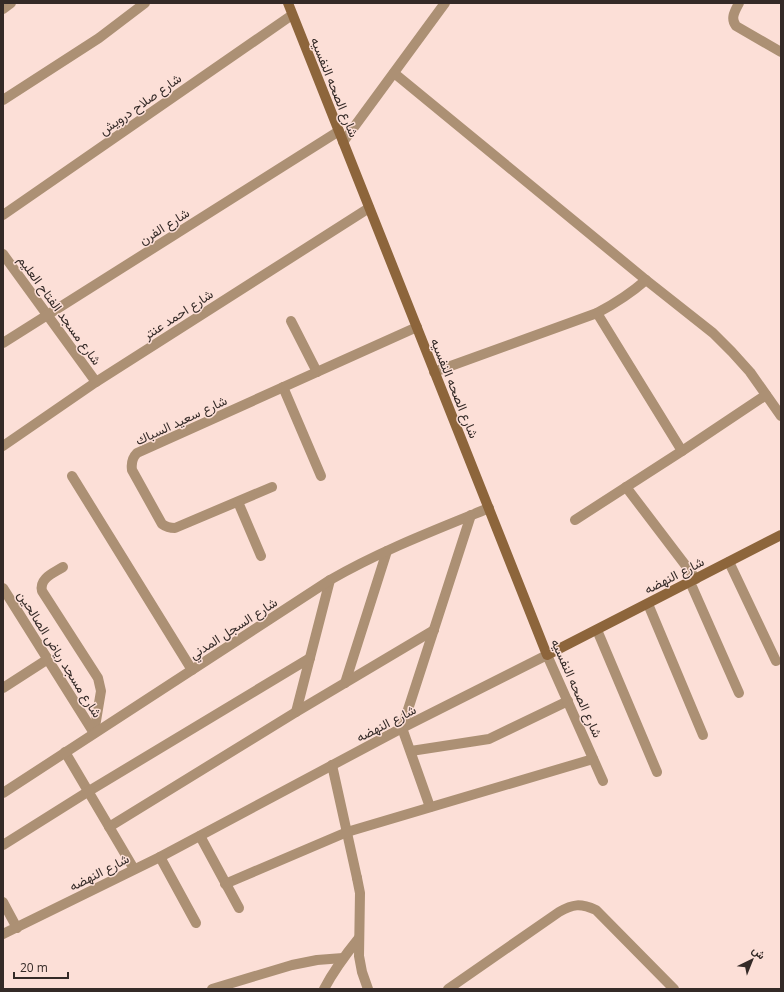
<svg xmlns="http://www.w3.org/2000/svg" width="784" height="992" viewBox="0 0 784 992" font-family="'Open Sans',Vazirmatn,sans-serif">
<rect width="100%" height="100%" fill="#fcdfd7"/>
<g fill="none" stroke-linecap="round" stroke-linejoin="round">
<g stroke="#ac9074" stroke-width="10">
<polyline points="394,73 646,280 713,333 732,352 750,372 781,416"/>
<polyline points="597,313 682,451"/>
<path d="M434,372L597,313C616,303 630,294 646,280"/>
<polyline points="72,476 192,670"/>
<polyline points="626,487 696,579"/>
<polyline points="575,520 682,451 766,395"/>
<path d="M63,567C54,573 39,578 42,591L98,678L101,691L94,733"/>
<polyline points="357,878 360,893 359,956 362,972 368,989"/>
<polyline points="212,989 292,965 317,960 343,958"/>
<path d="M324,989C334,970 346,954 359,938"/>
<path d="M448,989L559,912C573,904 580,903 596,910L674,989"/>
</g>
<g stroke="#ac9074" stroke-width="10">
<path d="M739,3C735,11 730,18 736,26L781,52"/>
<polyline points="3,9 11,3"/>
<polyline points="3,100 99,38 145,3"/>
<polyline points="343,142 445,3"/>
<polyline points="3,215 292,15"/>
<polyline points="3,254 96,382"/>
<polyline points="291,321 317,372"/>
<polyline points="3,343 339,131"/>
<polyline points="283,387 321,476"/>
<polyline points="3,446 96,382 369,208"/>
<path d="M272,487L175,528C169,528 166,527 162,524L132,470C131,463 132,458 137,453L417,327"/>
<polyline points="238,502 261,556"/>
<polyline points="729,562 776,661"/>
<polyline points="690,582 739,693"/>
<polyline points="3,588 94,733"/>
<polyline points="648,604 703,735"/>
<polyline points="597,630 657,772"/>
<polyline points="345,683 387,551"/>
<polyline points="3,688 48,659"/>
<polyline points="296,712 330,580"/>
<polyline points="411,751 489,739 568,701"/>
<polyline points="65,752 134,869"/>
<polyline points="332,765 357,878"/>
<path d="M3,793L330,580C380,551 435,530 489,508"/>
<polyline points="430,807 402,728 471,515"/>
<polyline points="109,827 296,712 434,630"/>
<polyline points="200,836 239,908"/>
<polyline points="3,845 89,791 310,658"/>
<polyline points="160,857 196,923"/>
<polyline points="225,884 347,832 593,759"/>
<polyline points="3,902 17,928"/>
<polyline points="3,934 160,857 402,728 547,655 603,781"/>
</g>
<polyline stroke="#8d653b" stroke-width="10" points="288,3 547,655 781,535"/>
</g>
<g text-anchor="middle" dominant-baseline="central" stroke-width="3" stroke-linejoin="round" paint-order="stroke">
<g font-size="13" fill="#342a27" stroke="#fcdfd7">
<text transform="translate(335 87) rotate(68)">شارع الصحه النفسيه</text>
<text transform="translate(140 104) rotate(-35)">شارع صلاح درويش</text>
<text transform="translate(164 226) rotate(-32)">شارع الفرن</text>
<text transform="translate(60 310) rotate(54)">شارع مسجد الفتاح العليم</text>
<text transform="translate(178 314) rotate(-33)">شارع احمد عنتر</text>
<text transform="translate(455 388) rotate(68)">شارع الصحه النفسيه</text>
<text transform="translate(181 420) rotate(-25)">شارع سعيد السباك</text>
<text transform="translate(674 575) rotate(-27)">شارع النهضه</text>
<text transform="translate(233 628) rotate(-33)">شارع السجل المدني</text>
<text transform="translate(60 654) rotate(58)">شارع مسجد رياض الصالحين</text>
<text transform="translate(577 688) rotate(66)">شارع الصحه النفسيه</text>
<text transform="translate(386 723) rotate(-27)">شارع النهضه</text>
<text transform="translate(99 872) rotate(-27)">شارع النهضه</text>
</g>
</g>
<rect width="784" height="992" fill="none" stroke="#342a27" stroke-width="8"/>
<g transform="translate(752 960) rotate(43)" stroke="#fcdfd7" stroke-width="3" paint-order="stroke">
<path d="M0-3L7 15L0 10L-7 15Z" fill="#342a27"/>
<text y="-6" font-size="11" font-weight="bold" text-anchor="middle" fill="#342a27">ش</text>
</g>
<path d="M14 972v6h54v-6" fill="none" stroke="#342a27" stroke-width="2"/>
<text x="20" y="972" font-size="12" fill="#342a27" stroke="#fcdfd7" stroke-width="3" paint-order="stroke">20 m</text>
</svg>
